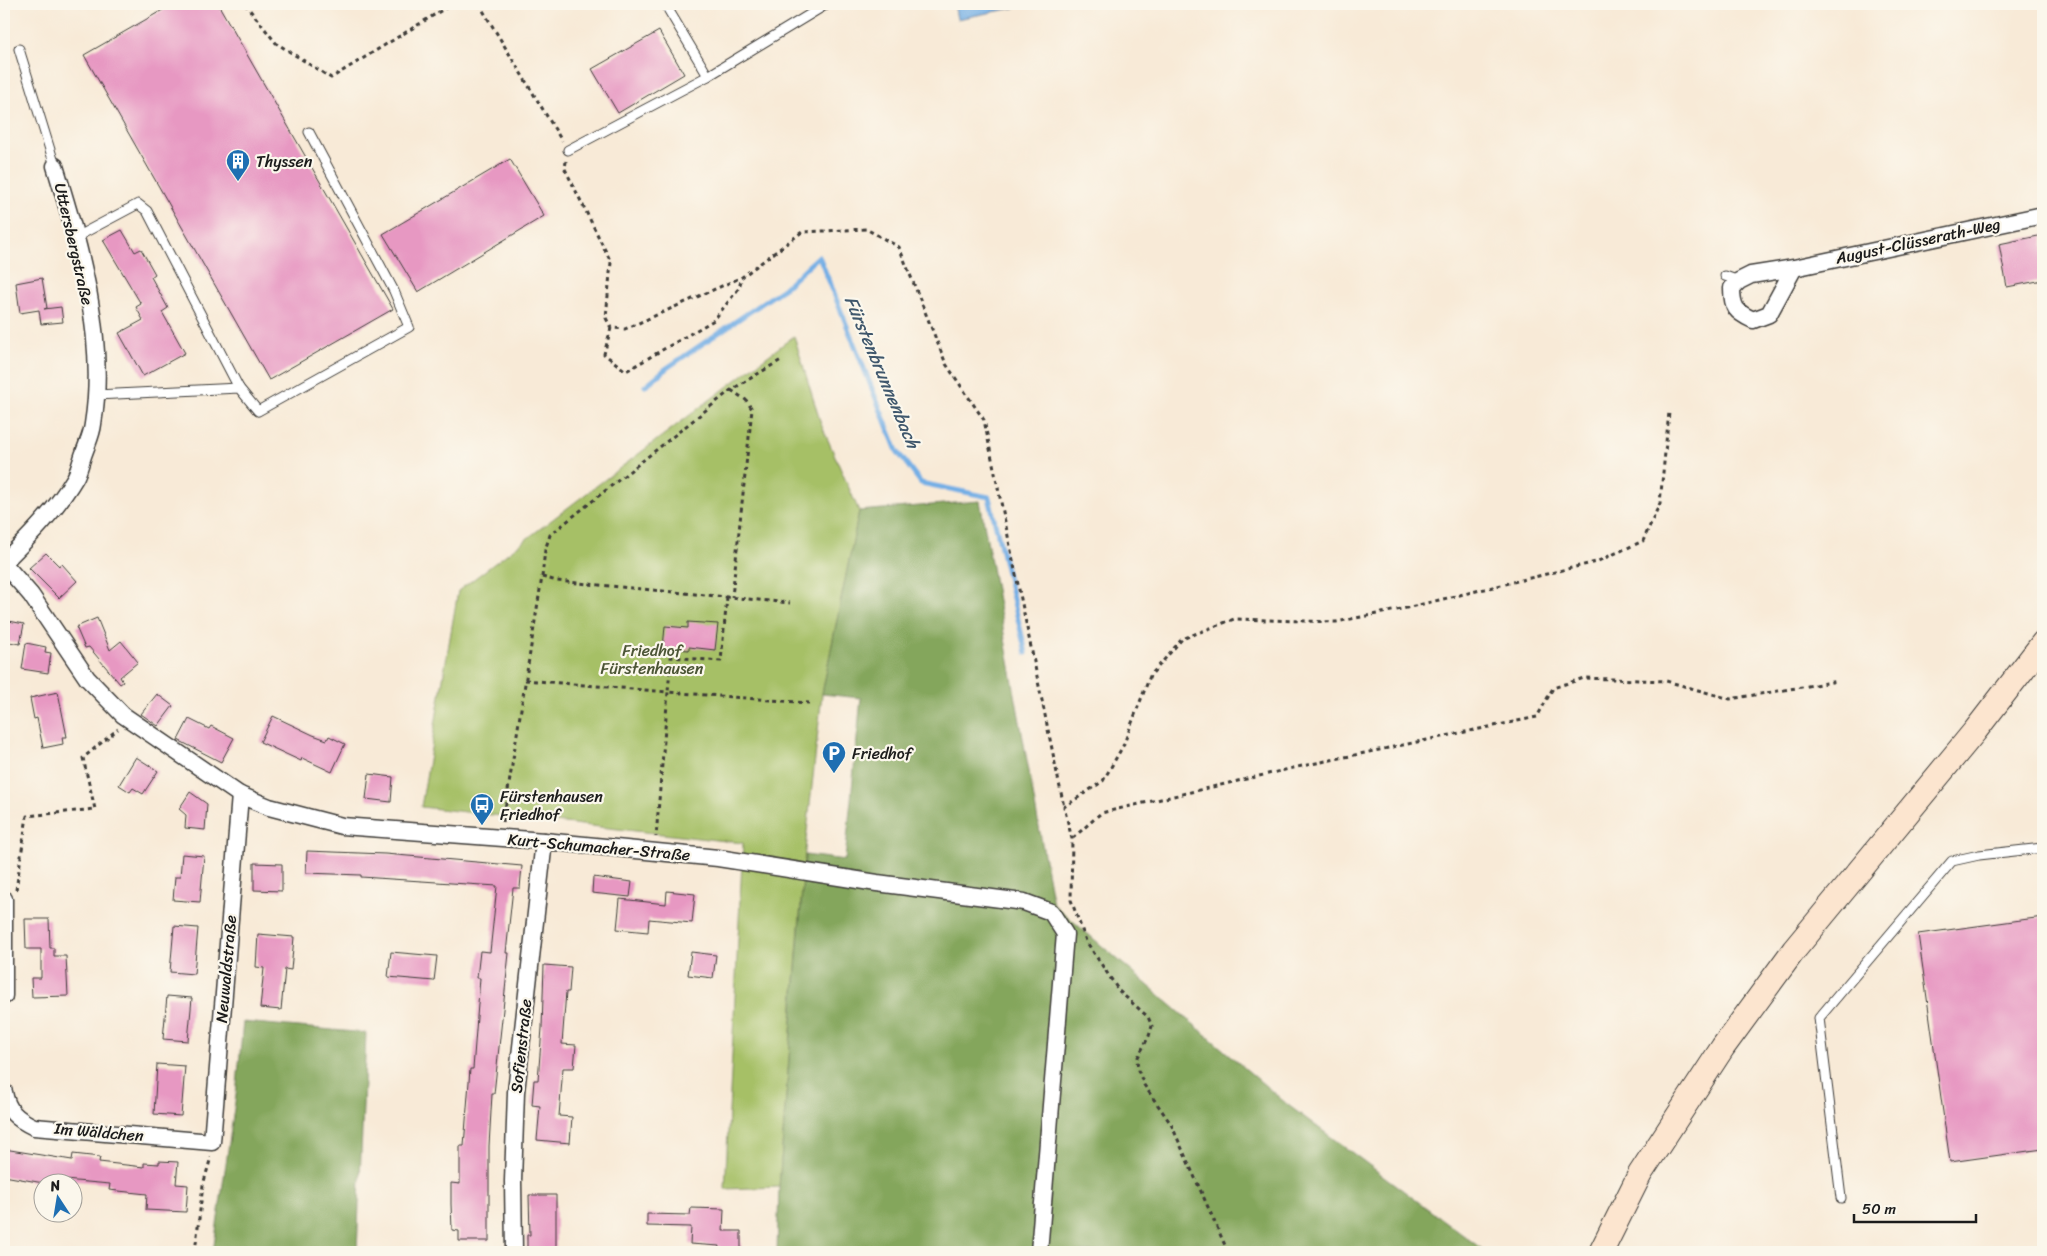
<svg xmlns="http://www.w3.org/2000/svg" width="2047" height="1256" viewBox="0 0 2047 1256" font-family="Sriracha,sans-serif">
<rect width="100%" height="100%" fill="#fbf7ec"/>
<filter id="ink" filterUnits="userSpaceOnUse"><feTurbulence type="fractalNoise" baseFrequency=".02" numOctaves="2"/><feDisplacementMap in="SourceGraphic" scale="10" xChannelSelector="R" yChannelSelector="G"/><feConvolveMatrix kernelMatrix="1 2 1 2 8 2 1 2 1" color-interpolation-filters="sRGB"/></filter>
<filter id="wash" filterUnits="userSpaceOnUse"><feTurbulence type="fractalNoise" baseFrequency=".0096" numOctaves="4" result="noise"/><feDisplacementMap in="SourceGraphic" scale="20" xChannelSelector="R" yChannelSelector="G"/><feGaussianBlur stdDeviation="1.12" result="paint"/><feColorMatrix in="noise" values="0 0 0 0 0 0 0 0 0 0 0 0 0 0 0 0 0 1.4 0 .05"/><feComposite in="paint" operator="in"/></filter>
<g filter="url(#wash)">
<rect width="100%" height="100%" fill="#f8ead7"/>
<polygon fill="#a6c066" stroke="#616e41" points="794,336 821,424 859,511 822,694 805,850 779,1187 725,1189 743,843 421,807 458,591"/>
<g fill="#84a65b" stroke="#50613c">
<polygon points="980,501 1053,904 1288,1105 1486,1252 777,1252 779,1187 805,855 845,860 861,698 822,694 859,511"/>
<polygon points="243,1022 366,1033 357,1252 213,1252 236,1095"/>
</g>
<polygon fill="#74afe5" stroke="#486680" points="954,4 1034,4 957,19"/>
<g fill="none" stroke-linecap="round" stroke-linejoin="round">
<polyline stroke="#74afe5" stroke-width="5" points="645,386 667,368 783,289 819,256 897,451 921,483 989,497 1026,653"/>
</g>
<g id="blocks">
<g fill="#e798c2">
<polygon points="173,4 218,4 393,309 269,380 84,55"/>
<polygon points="659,31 684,74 618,113 592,69"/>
<polygon points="510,159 544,216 418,292 383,234"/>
<polygon points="122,230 135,252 141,249 155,274 151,277 168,308 162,312 185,353 143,376 119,333 143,320 136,307 141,304 103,240"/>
<polygon points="2043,235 2043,280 2007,287 1999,244"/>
<polygon points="42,278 47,308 44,309 61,307 63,322 41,324 39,310 20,313 16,283"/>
<polygon points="46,553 59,566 62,564 77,581 59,598 29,568"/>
<polygon points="97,618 110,650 121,641 138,662 120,677 123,682 120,684 89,647 85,648 76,627"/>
<polygon points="4,620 24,624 20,644 4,641"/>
<polygon points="688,622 718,624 715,650 689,647 689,650 663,648 665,626 688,628"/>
<polygon points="26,643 46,647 45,652 51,653 48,673 22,669"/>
<polygon points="58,692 67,737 62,737 63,744 43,748 37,718 34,719 30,698"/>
<polygon points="157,694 173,706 158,726 141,714"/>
<polygon points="273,716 313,735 327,740 329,736 345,744 332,772 302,758 301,761 260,742"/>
<polygon points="189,719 209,729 211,726 234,738 221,762 178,740"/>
<polygon points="136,757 158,771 143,794 133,788 130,792 119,785"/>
<polygon points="369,774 393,777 391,802 366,799"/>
<polygon points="190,792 207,804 205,830 185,828 186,815 179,809"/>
<polygon points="307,851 385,854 522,866 520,888 513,888 506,953 509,953 494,1094 492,1094 489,1146 489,1241 459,1241 459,1231 452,1230 451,1204 451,1183 460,1184 460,1146 464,1146 470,1069 473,1069 480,978 477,978 480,951 490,952 497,886 361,877 361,875 306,873"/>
<polygon points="182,854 204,856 200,902 173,900 175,877 180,877"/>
<polygon points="254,863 282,864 282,891 254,890"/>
<polygon points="593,877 632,882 630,897 592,893"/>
<polygon points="667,891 695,894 692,923 649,919 648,932 617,929 620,899 666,904"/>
<polygon points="2043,917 2043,1149 1950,1162 1918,934"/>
<polygon points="25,919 49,919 50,948 54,948 54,956 66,956 68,996 32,997 31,978 41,978 41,949 26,949"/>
<polygon points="174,926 198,928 194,974 170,972"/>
<polygon points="258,934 294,937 291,970 285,969 281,1010 260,1008 264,968 256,967"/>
<polygon points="391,952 437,956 434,981 388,977"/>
<polygon points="691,952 716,955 713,978 688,975"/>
<polygon points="544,965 571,967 569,992 566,992 562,1044 576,1045 574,1068 563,1068 559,1116 572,1117 570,1143 537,1140 540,1106 532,1105 534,1080 538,1080 542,1028"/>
<polygon points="167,996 192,998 188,1041 163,1039"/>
<polygon points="157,1064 185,1066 181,1116 154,1114"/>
<polygon points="4,1149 72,1160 73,1154 100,1157 99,1162 144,1167 144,1163 159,1164 159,1161 178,1162 176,1184 188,1185 186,1212 146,1210 147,1194 109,1190 110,1184 53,1179 53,1184 49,1184 4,1176"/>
<polygon points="529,1195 556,1195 556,1252 527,1252 527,1235 530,1235"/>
<polygon points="691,1208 724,1209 723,1231 741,1231 741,1252 718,1252 719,1246 690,1244 691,1227 647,1226 647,1214 690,1215"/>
</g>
</g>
</g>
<g filter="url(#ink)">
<use href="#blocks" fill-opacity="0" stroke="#3d3b38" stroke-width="1"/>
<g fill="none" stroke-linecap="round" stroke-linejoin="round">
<g stroke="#3d3b38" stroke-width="11">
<g id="service">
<polyline points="665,4 708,76"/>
<polyline points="19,49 55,166"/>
<polyline points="568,150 708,76 827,4"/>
<polyline points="76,237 138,204 147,211 239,388"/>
<polyline points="1725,276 1739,281"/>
<polyline points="96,395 239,388 258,411 409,327 394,291 309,132"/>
<polyline points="1841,1198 1819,1018 1952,861 1979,855 2043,848"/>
</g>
</g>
<g stroke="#3d3b38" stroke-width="19">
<g id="minor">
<path d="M1794,268L1769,314L1753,320C1736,312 1732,308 1732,288L1739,281L1751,275L1794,268L2043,215"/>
<path d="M4,562C30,536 56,510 75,478C79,471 81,461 84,453C87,444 92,434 93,424C107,338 80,248 55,166"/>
<polyline points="4,564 31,595 87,678 123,715 240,795 269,807 342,826 544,841 718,858 877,883 1024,902 1051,912 1065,934 1039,1252"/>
<polyline points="4,996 4,899"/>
<path d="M4,1092C7,1111 17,1119 34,1127L212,1142L240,795"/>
<polyline points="514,1252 513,1181 516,1092 544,841"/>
</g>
</g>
<g stroke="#3d3b38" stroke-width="26">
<polyline id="secondary" points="1601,1252 1640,1174 1723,1047 1794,950 1975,731 2043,643"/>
</g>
<g stroke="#3d3b38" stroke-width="3" stroke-dasharray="4 4" stroke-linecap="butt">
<polyline points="245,4 276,43 331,78 452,4"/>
<polyline points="479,4 562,141"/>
<polyline points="566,161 565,169 611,262 606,318 611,328 625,329 742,277 802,232 866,229 899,247 946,364 984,420 1064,807"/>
<polyline points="611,328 604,354 626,371 714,320 739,288 742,277"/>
<polyline points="731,390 746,400 752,409 732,597"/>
<polyline points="542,577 557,581 790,603"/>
<polyline points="727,597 721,661 671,657 668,692 809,703"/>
<polyline points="525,680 668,692 656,837"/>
<polyline points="503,822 542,577 545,550 550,535 731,390 781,360"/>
<polyline points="1073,838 1101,813 1302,766 1537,717 1553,688 1584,678 1666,681 1730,699 1838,681"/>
<polyline points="16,890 27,816 95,809 83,758 118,729"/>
<polyline points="195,1252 203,1185 211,1157"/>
<polyline points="1228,1252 1171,1124 1144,1085 1138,1070 1137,1059 1149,1036 1152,1026 1148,1017 1119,991 1086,941 1071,900 1072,839 1064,807 1103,781 1123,746 1150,676 1182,639 1234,619 1336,622 1402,609 1596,562 1643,541 1660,503 1669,412"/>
</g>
<use href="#service" stroke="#fff" stroke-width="9"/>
<use href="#minor" stroke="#fff" stroke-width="16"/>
<use href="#secondary" stroke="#fce5cf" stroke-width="24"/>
</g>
</g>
<defs>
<g id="building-pin" transform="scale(1.25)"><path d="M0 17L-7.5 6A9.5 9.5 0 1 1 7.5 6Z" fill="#1f6fb2" stroke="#fbf7ec"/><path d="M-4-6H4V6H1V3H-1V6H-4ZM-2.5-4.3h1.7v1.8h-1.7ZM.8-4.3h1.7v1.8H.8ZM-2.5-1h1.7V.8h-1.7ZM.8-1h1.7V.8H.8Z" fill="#fff"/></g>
<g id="parking-pin" transform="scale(1.25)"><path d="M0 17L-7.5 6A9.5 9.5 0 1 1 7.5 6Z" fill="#1f6fb2" stroke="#fbf7ec"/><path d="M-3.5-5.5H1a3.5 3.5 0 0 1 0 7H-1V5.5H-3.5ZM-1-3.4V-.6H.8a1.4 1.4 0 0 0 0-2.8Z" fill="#fff"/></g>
<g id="bus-pin" transform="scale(1.25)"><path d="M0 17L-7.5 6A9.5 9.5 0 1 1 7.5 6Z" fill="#1f6fb2" stroke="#fbf7ec"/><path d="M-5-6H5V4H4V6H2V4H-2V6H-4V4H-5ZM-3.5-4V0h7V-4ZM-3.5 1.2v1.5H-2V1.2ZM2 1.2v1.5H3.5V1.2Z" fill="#fff"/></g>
</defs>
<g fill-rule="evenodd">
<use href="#building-pin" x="238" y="161"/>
<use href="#parking-pin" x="834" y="753"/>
<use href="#bus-pin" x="482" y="805"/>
</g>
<g text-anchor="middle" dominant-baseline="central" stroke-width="4.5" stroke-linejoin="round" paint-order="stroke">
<g font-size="16" fill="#1c1c1c" stroke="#fbf7ec" text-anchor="start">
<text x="256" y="161">Thyssen</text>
<text x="852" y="753">Friedhof</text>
<text x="500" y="796">Fürstenhausen<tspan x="500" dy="18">Friedhof</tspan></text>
</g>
<g font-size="16" fill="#1c1c1c" stroke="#fbf7ec">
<text transform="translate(1918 241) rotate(-12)">August-Clüsserath-Weg</text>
<text transform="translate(74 244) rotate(77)">Uttersbergstraße</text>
<text transform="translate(599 847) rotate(5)">Kurt-Schumacher-Straße</text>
<text transform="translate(226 969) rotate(-85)">Neuwaldstraße</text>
<text transform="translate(521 1046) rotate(-84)">Sofienstraße</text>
<text transform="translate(99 1132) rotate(5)">Im Wäldchen</text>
</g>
<g font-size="16" fill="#4c5536" stroke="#fbf7ec">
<text x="652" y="650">Friedhof<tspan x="652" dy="18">Fürstenhausen</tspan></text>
</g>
<g font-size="18" font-style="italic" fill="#3f576c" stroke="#fbf7ec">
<text transform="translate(882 372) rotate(67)">Fürstenbrunnenbach</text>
</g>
</g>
<rect width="2047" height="1256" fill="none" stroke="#fbf7ec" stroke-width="20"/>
<g transform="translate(58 1198) rotate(348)"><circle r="24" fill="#fbf7ec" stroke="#a29f99"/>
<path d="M0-4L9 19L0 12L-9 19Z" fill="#1f6fb2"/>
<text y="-8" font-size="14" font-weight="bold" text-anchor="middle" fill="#1c1c1c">N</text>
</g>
<path d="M1854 1214v8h122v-8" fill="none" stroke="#1c1c1c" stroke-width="2.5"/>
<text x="1862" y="1214" font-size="15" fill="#1c1c1c" stroke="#fbf7ec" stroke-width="4" paint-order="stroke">50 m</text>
</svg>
